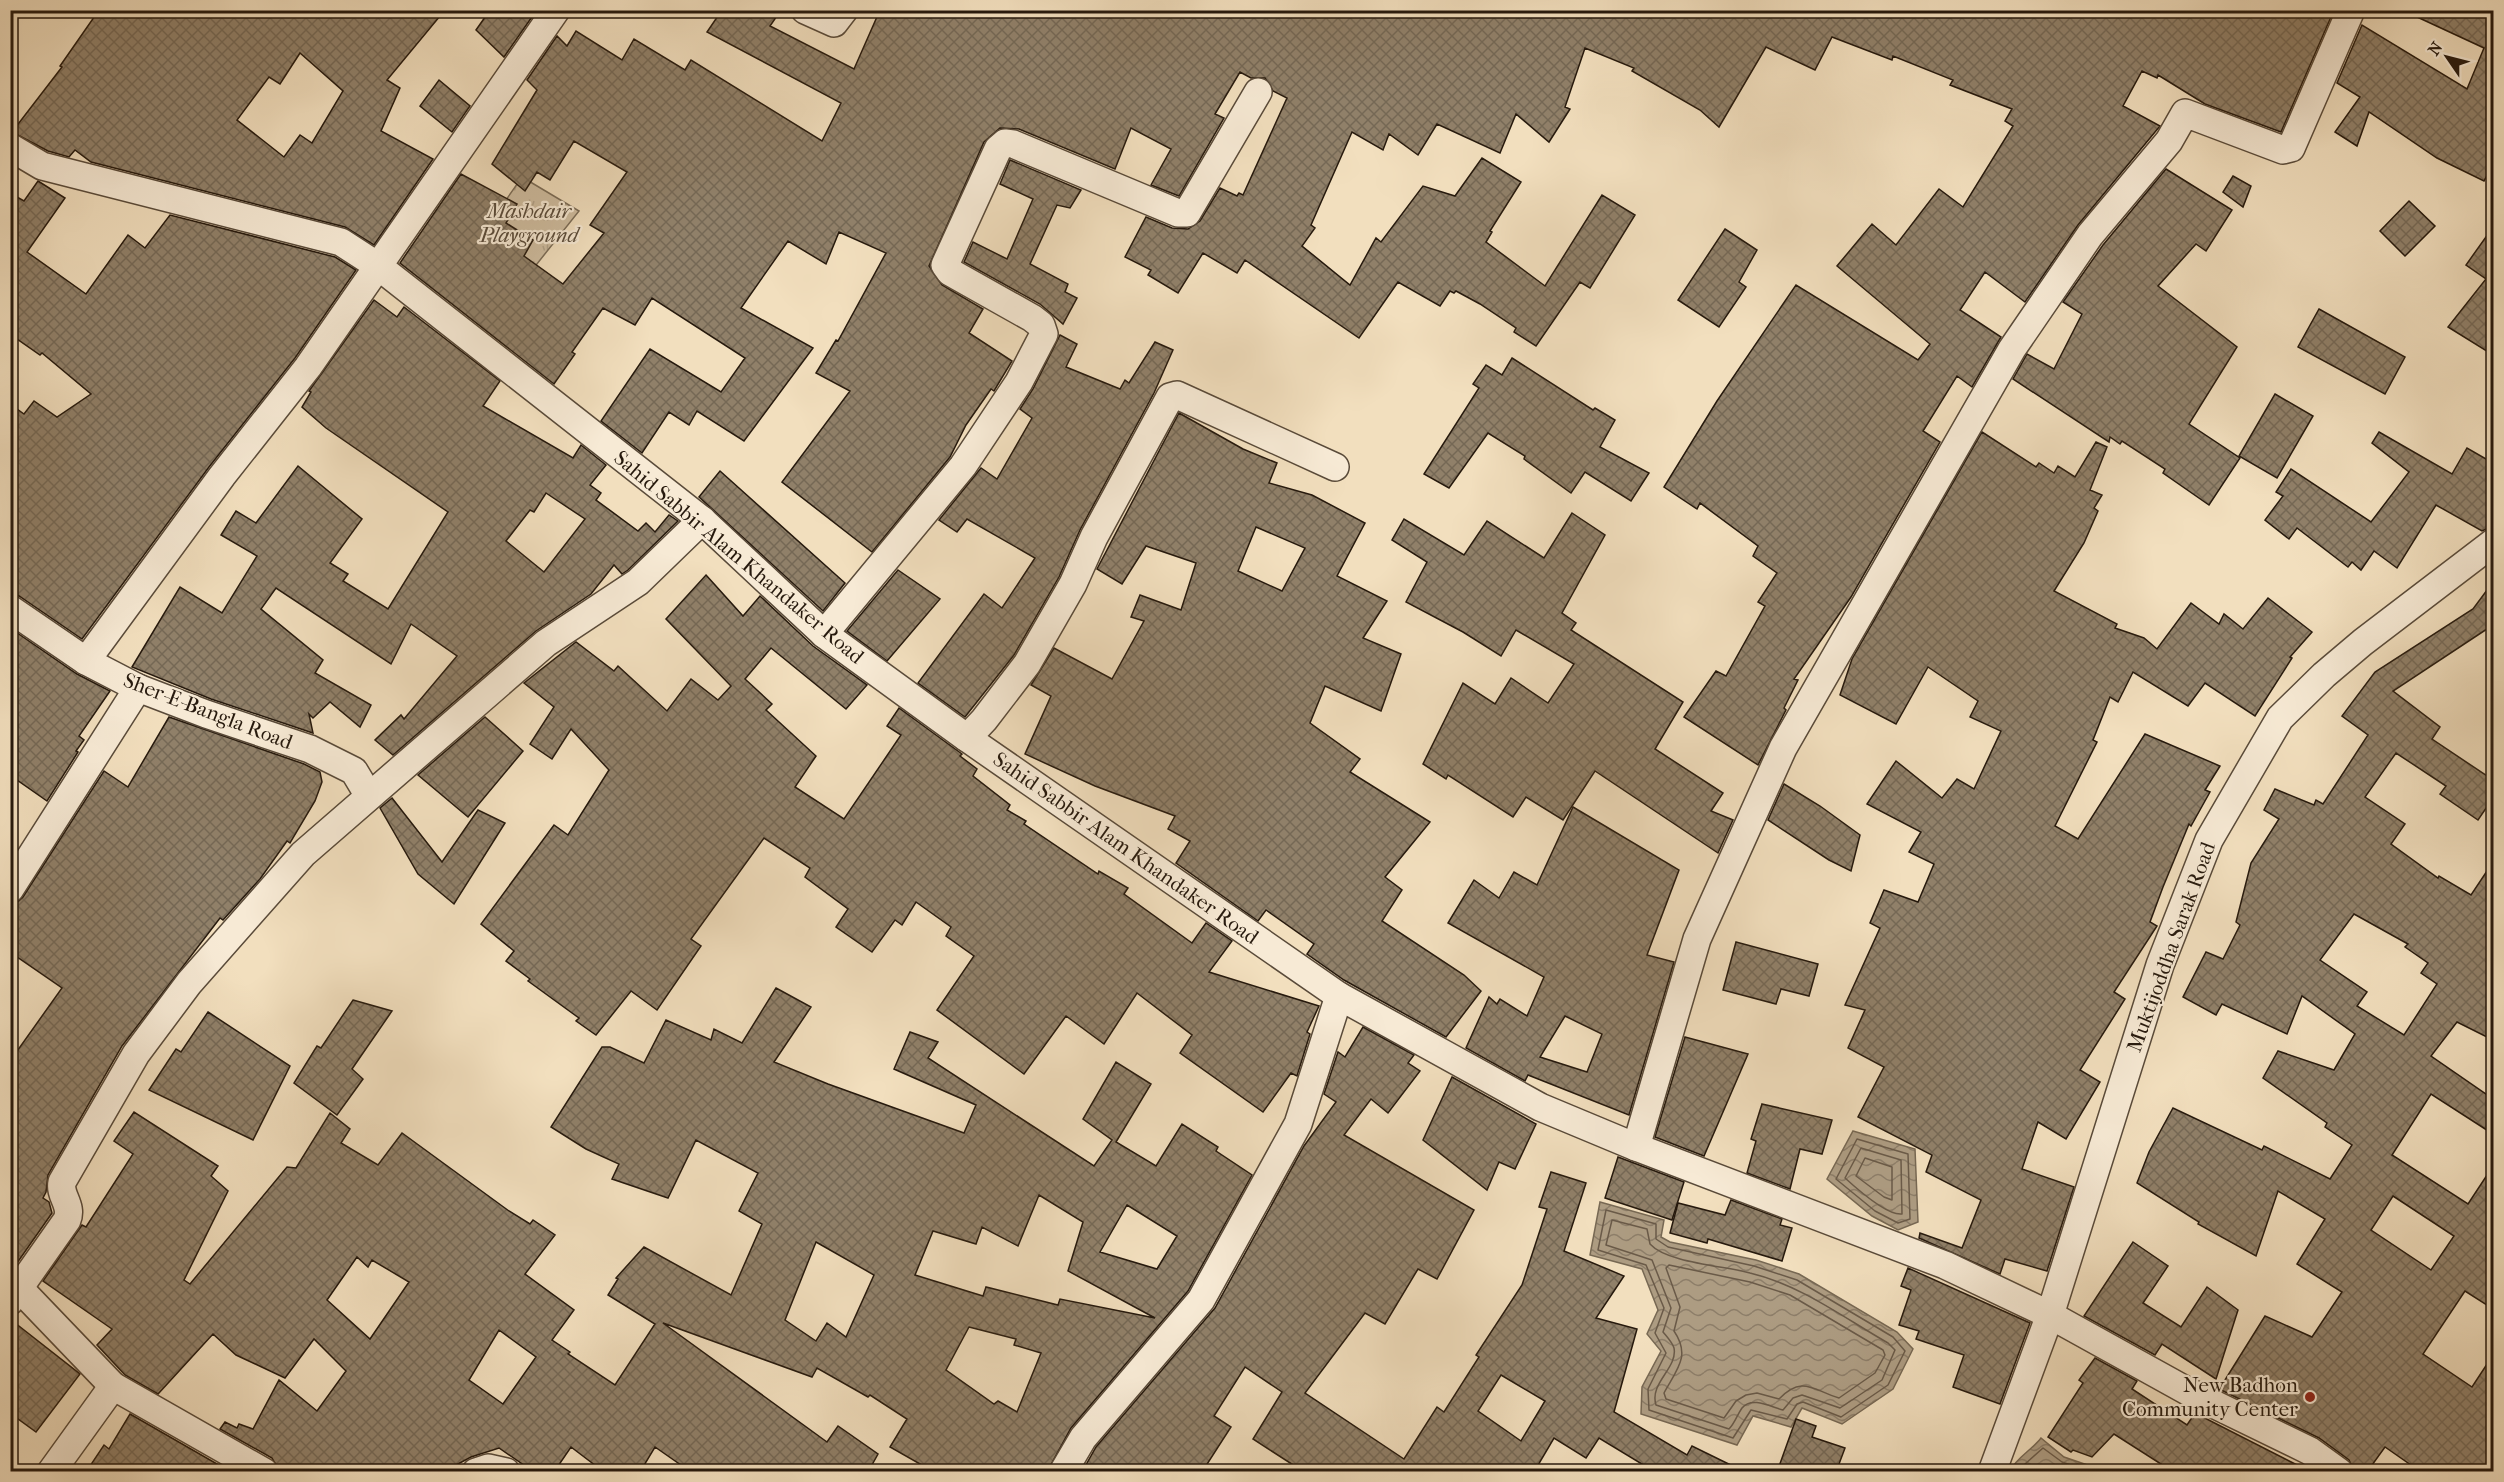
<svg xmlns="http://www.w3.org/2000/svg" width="2504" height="1482" viewBox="0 0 2504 1482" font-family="'IM FELL French Canon',serif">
<defs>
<pattern id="grass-tufts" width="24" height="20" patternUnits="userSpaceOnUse" patternTransform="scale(1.5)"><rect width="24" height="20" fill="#cfbda0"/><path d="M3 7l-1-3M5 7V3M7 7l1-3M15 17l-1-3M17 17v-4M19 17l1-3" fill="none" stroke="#b2a289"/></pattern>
<pattern id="water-waves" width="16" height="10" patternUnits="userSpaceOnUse" patternTransform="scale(1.5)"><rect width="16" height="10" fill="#ad9c82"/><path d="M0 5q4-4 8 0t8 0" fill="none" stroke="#8d7e69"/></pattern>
<pattern id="building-cross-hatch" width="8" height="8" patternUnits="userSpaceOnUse" patternTransform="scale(1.5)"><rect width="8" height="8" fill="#908069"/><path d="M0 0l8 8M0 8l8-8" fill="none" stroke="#756855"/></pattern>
</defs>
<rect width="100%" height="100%" fill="#f2dfbe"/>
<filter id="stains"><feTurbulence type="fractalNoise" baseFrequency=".00333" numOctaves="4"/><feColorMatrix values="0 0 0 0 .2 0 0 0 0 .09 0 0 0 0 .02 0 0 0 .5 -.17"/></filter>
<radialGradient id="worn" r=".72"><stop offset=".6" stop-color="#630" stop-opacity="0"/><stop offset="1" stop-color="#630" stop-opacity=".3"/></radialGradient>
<polygon fill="url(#grass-tufts)" stroke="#7a6b56" stroke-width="1.5" points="522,177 579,211 494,318 448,283"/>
<g fill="url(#water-waves)" stroke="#776853" stroke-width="1.5">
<polygon points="1853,1131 1915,1149 1918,1222 1898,1230 1872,1216 1827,1179"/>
<polygon points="1600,1202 1664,1220 1661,1237 1670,1242 1756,1260 1799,1274 1897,1332 1913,1349 1893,1389 1842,1424 1802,1408 1791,1427 1753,1416 1737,1445 1641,1414 1642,1387 1661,1351 1647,1334 1658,1310 1642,1269 1590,1255"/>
<path d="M2041,1438L2064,1457L2105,1471H2010C2016,1458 2032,1450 2041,1438Z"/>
</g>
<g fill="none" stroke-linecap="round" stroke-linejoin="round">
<g stroke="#6a5a48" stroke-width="1.5">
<polygon points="1857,1139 1908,1154 1910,1219 1898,1223 1875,1211 1836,1179"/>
<path d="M1861,1148L1901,1160L1902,1214C1887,1216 1856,1188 1845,1178Z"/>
<polygon points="1865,1158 1892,1167 1892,1200 1884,1197 1856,1176"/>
<polygon points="1606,1210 1656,1224 1656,1239 1668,1247 1754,1266 1797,1280 1893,1337 1905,1351 1888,1385 1841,1417 1803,1402 1797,1404 1787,1419 1751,1410 1733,1438 1649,1410 1648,1389 1666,1353 1655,1333 1664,1308 1646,1265 1598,1250"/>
<path d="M1612,1220L1647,1229L1650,1244C1667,1263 1725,1266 1750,1273C1801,1285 1844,1318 1888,1343L1895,1350L1882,1380L1840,1408L1802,1395L1793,1398L1783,1410C1771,1407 1752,1396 1742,1408C1737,1415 1735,1423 1729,1429L1656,1405C1649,1383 1678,1368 1674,1348C1672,1342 1667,1337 1663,1332L1671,1308L1652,1260L1606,1245Z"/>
<path d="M1669,1265L1750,1282L1790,1295L1883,1350L1885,1355L1875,1373L1839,1398C1813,1390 1802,1375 1779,1399L1757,1393L1746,1395L1736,1401L1724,1418L1666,1399L1664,1393C1677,1369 1691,1356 1674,1331L1680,1307L1666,1268Z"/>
<polyline points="2016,1472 2043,1448 2062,1462 2091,1472"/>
</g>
</g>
<g fill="url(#building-cross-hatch)" stroke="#26190d" stroke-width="1.5" fill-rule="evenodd">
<path d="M99,10H445L387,80L400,88L381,131L433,159L374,245L345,227L91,162L75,150L69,157L48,151L12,132L62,67L60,66ZM300,53L343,91L312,143L300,135L284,157L237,120L269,77L280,84Z"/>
<polygon points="490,10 530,10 534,14 504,57 476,30"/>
<polygon points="722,10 781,10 770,26 854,69 880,10 2334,10 2281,132 2205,104 2158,75 2157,78 2142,71 2123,106 2160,126 2078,225 2025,302 1985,272 1960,310 2001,337 1972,387 1957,376 1923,431 1940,442 1851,597 1794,679 1798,680 1784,708 1786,710 1758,765 1684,717 1716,671 1726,676 1765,606 1758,602 1777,573 1753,556 1758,546 1700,503 1697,509 1664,487 1717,401 1796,285 1918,360 1930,344 1837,266 1872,224 1896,245 1939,189 1963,207 2013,126 2005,121 2012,109 1950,85 1953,80 1893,56 1892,60 1832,37 1815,70 1766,47 1719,127 1700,110 1632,71 1634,68 1585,48 1565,107 1570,109 1549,142 1516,114 1500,153 1437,124 1418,155 1389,134 1383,150 1352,132 1311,225 1315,228 1302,246 1350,285 1376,238 1381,242 1423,186 1455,196 1482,158 1521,182 1490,231 1492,232 1486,242 1545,286 1602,195 1635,215 1590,288 1580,282 1536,346 1514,332 1516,328 1480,304 1456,291 1454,293 1450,291 1440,306 1398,282 1359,338 1245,260 1237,273 1203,253 1178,293 1148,275 1151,270 1125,257 1146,217 1172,228 1188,229 1200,221 1220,188 1237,196 1239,193 1243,195 1287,98 1273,91 1265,78 1251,78 1240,72 1215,114 1224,118 1179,196 1151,185 1171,149 1131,128 1115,169 1019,129 1000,128 984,142 929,266 942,285 983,309 969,333 1012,361 994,391 991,389 966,425 950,457 872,552 782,482 850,391 816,373 836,340 838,341 886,253 839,232 826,264 788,241 741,308 813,348 744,441 697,411 689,425 669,412 642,453 601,421 650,349 721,392 745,358 652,298 635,325 603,308 572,352 575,354 554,384 400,263 461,174 517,204 506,223 533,240 524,256 563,284 604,233 590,225 627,172 574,141 550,180 537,172 525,191 492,164 537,90 527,80 557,36 567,46 576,31 622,60 634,39 685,70 691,60 822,141 841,103 707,32"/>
<polygon points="2402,10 2493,10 2493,164 2484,181 2437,158 2369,112 2357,146 2335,132 2360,97 2337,83 2362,25 2467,89 2484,48"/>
<polygon points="439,80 470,106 452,132 420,106"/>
<polygon points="1010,160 1081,190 1070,208 1057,205 1030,264 1068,284 1065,292 1077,298 1063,324 1040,304 964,262 973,242 1007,259 1033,199 1000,184"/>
<polygon points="2166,169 2232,210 2206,251 2196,244 2158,286 2237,347 2189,424 2240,458 2209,505 2163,473 2165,469 2122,441 2120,444 2110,437 2109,442 2013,379 2027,354 2054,369 2082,314 2063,302 2103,245"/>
<polygon points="2233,176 2251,186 2243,207 2223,192"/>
<polygon points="38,181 65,198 27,252 86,294 128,235 145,248 170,215 335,257 356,270 295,358 209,467 82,639 19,596 10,593 10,404 24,414 34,401 57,417 91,394 42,353 40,355 10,334 10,193 24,201"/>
<polygon points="2409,201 2435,226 2405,256 2380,231"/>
<polygon points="2493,227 2493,355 2448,327 2486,279 2466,265"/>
<polygon points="1725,229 1757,250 1739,282 1746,287 1719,327 1678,300"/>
<path d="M374,300L397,317L404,307L500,381L483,406L573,458L581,445L606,465L590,485L601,493L596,500L638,531L646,523L655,532L669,515L678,521L628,570L622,574L614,565L591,594L536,631L393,755L375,740L401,715L404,719L457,656L411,624L391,664L276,588L261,609L323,660L315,673L371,705L360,727L330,702L313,718L309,714L313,733L211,699L132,667L180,587L222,613L257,556L221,535L236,511L256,523L298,466L362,519L330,563L348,574L343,581L388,609L448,512L326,428L302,407L311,392L309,391ZM546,493L585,519L544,572L506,541L530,510L534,512Z"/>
<polygon points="2319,309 2405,357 2385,394 2298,347"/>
<polygon points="1060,335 1077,344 1066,367 1120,389 1125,380 1129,383 1155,342 1173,350 1154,393 1080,530 1059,577 1014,655 965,717 918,683 984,594 1002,608 1035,558 967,519 957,532 939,520 981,468 997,479 1032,418 1020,409 1033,389"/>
<polygon points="1512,358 1593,410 1595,408 1615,420 1600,447 1649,473 1631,501 1585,472 1571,493 1524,459 1525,456 1488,433 1449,488 1424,474 1479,388 1473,384 1486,365 1502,375"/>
<polygon points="2275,394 2313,416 2277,478 2239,456"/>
<path d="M1179,413L1243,449L1277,463L1269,483L1312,495L1365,523L1337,576L1387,601L1363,638L1401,654L1381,711L1325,686L1310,723L1360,759L1350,772L1430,822L1385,877L1402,890L1382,921L1464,975L1481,991L1446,1037L1344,980L1307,954L1314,944L1266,910L1258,921L1176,863L1190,841L1168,829L1175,816L1095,786L1025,754L1051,696L1031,685L1054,648L1112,679L1144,621L1131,617L1140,595L1181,610L1196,563L1146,546L1122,584L1097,569ZM1256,527L1305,548L1282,591L1238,571Z"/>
<polygon points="1982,432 2036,467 2039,463 2054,473 2058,466 2075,477 2096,442 2107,447 2090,490 2102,495 2094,508 2098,511 2084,543 2054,591 2117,624 2115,628 2144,638 2157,649 2191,603 2219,624 2224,614 2243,629 2268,598 2312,632 2290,657 2292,658 2255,716 2205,683 2188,706 2133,672 2118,702 2110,697 2093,740 2097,742 2055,826 2078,839 2145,734 2220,766 2205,790 2210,792 2191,826 2189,824 2163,887 2150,922 2157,926 2114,992 2125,999 2080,1070 2100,1082 2066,1139 2038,1122 2022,1169 2074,1187 2047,1271 2005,1259 2000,1274 1919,1238 1920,1233 1962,1248 1981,1200 1926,1172 1932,1155 1858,1117 1884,1067 1848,1048 1865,1010 1845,1005 1880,928 1870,923 1884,890 1918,902 1934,864 1909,852 1921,832 1867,804 1896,761 1942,798 1957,779 1974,789 2001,731 1970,717 1978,701 1928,667 1896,724 1840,695 1852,659"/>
<polygon points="2379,432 2452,474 2467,448 2493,463 2493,526 2482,531 2436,505 2397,568 2374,551 2361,570 2352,562 2348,567 2297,528 2289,539 2265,520 2283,496 2276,492 2291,469 2371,522 2409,472 2372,443"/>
<polygon points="720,471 845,583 823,611 699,497"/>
<polygon points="1572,513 1605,535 1562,613 1576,623 1571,630 1683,702 1655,749 1723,793 1711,811 1733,820 1718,853 1595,771 1563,820 1526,797 1513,817 1448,775 1446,779 1423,764 1463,683 1495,704 1511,678 1548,703 1574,664 1516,630 1501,656 1463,632 1406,602 1427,562 1392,540 1404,519 1464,555 1487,521 1544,558"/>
<polygon points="898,570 940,599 887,661 847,631"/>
<polygon points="706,575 743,616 760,596 813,646 867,685 846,709 771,648 745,679 772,704 766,710 816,756 795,787 844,819 901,735 887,726 899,708 962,754 960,756 977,769 973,776 1010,805 1007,810 1026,821 1024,824 1098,874 1099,871 1128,888 1124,894 1192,943 1206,923 1232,941 1209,972 1319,1006 1307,1032 1310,1034 1297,1076 1291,1073 1263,1112 1180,1053 1192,1035 1137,993 1104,1044 1066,1016 1024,1074 937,1010 974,956 946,936 951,927 916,902 902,925 895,920 872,952 836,927 848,909 805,877 810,868 764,838 691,939 701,946 657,1010 631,991 596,1035 576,1021 579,1018 528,981 530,979 506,961 514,951 481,924 554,825 568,835 609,770 571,729 552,759 530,744 554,707 524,683 576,642 614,671 618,666 667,711 691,679 718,700 731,686 666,619"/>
<path d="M2493,582V625L2393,691L2440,727L2432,739L2493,780V798L2478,820L2440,794L2446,786L2396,753L2365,797L2405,824L2391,844L2438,878L2439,876L2471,895L2493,862V1040L2457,1022L2431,1056L2493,1099V1134L2431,1094L2392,1155L2468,1204L2493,1166V1309L2465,1291L2423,1354L2472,1387L2493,1355V1472H2421L2385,1447L2367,1472H2354L2349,1460L2319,1438L2213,1386L2220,1388L2265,1316L2312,1337L2342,1292L2297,1264L2325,1219L2278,1191L2256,1256L2198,1224L2199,1222L2137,1183L2149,1152L2173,1108L2262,1150L2264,1146L2330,1179L2352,1145L2325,1127L2327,1123L2263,1078L2278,1051L2334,1070L2355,1034L2302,996L2287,1034L2222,1004L2216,1015L2183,997L2206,952L2223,959L2240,925L2236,922L2251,863L2279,819L2264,810L2275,789L2314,805L2316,800L2323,804L2368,735L2342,716L2375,672L2473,609ZM2354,914L2408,944L2405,947L2428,963L2421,973L2437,984L2404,1035L2357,1006L2367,992L2320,960ZM2393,1196L2454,1236L2431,1270L2371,1230Z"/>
<polygon points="10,628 77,674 110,691 79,736 84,740 76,751 78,752 47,801 10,775"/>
<polygon points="169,717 304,764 320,772 322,782 315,801 290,843 287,841 260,879 223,920 220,918 122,1046 48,1175 46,1192 43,1198 49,1202 52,1213 10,1273 10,1061 62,988 10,952 10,909 23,897 104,771 128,787"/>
<polygon points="485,717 523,751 468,817 418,775"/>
<polygon points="1784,784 1820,806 1860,835 1851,871 1829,860 1768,820"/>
<polygon points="392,798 442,862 478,810 505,823 454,904 418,874 380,808"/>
<path d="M1573,807L1679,870L1647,955L1674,962L1629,1115L1528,1075L1525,1081L1466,1048L1489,997L1497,1004L1500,999L1527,1016L1544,977L1448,923L1474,880L1499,898L1514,872L1537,885ZM1565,1016L1602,1034L1587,1072L1540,1057Z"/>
<polygon points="1736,942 1818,964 1809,996 1781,989 1776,1004 1723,990"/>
<path d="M776,988L811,1007L774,1062L828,1084L964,1133L976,1105L894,1069L910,1032L938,1042L928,1058L1094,1166L1112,1140L1083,1119L1116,1062L1151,1084L1116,1142L1156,1166L1182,1124L1218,1147L1216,1151L1252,1175L1188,1291L1071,1428L1047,1472H934L890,1447L907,1419L870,1395L868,1397L817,1368L812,1377L663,1323L827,1442L838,1426L878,1454L868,1472H691L655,1447L640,1472H604L571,1447L554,1472H534L499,1448L471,1457L443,1472H280L272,1458L220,1429L225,1422L237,1428L239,1424L253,1429L279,1380L317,1411L346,1371L314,1339L285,1378L236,1355L213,1334L158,1394L125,1375L97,1345L112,1329L43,1281L82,1225L86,1227L133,1154L114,1141L134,1112L218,1166L211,1176L228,1191L184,1280L190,1284L287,1167L296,1168L330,1113L350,1129L341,1143L378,1165L402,1133L509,1211L530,1224L533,1220L555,1235L525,1274L574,1310L552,1340L570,1352L568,1354L615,1385L655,1324L608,1295L618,1279L616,1278L644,1247L731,1295L762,1224L739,1211L758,1173L696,1140L668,1198L612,1179L619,1164L586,1149L551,1127L602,1047H610L644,1063L666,1020L711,1040L714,1029L742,1043ZM1039,1195L1083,1222L1068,1271L1155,1318L1060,1299L1058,1305L986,1287L983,1296L915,1275L933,1231L976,1244L982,1227L1018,1246ZM1127,1205L1177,1236L1157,1269L1100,1252ZM816,1242L874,1275L846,1337L827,1323L816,1341L785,1320ZM357,1257L368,1267L372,1260L409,1282L370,1339L327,1300ZM969,1327L1016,1339L1014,1345L1041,1353L1017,1412L998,1401L994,1404L946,1370ZM499,1330L536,1357L503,1404L469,1380Z"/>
<polygon points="353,1000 392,1011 352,1069 363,1079 337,1115 294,1083 317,1046 321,1048"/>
<polygon points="208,1012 290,1066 253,1140 149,1090 176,1049 181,1052"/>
<path d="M1363,1027L1414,1055L1408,1063L1420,1071L1388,1113L1371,1099L1344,1135L1474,1210L1437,1279L1418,1269L1385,1324L1365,1313L1305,1393L1404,1459L1437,1407L1444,1412L1479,1357L1476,1355L1522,1285L1547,1209L1539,1207L1551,1172L1586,1183L1564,1251L1624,1276L1596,1318L1637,1329L1614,1412L1687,1455L1692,1446L1745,1472H1655L1599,1438L1586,1458L1554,1438L1534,1472H1304L1253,1439L1282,1392L1245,1367L1214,1416L1231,1427L1202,1472H1082L1096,1447L1215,1308L1304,1146L1336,1102L1324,1094L1338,1052L1345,1057ZM1501,1375L1545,1401L1521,1441L1478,1411Z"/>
<polygon points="1685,1037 1748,1054 1704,1156 1655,1137"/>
<polygon points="1452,1077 1536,1124 1515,1169 1499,1162 1487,1190 1423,1140"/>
<polygon points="1762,1104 1832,1120 1822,1154 1800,1149 1790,1189 1747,1173 1756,1141 1751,1139"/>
<polygon points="1618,1157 1684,1182 1672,1220 1605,1198"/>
<polygon points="1731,1200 1782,1219 1780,1225 1792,1228 1782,1261 1708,1239 1707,1243 1670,1233 1678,1203 1725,1215"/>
<polygon points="2133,1242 2168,1266 2143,1303 2181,1327 2207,1287 2238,1310 2216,1379 2162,1344 2155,1355 2084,1316"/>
<polygon points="1908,1268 2030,1323 2000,1404 1953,1387 1964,1355 1916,1339 1919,1331 1899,1325 1911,1290 1901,1286"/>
<polygon points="10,1319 80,1374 36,1432 10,1413"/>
<polygon points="2095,1358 2137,1381 2132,1389 2187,1425 2195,1413 2311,1472 2156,1472 2161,1464 2114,1434 2092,1457 2073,1450 2071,1452 2048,1437 2083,1383 2079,1380"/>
<polygon points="130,1414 231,1472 86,1472 104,1445 109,1449"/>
<polygon points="1796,1419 1816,1426 1812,1437 1845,1448 1836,1472 1777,1472"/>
</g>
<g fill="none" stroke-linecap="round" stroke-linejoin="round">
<g stroke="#594a39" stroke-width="30">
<g id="minor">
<polyline points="805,10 834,23 844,10"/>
<polyline points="10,147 42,166 341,242 378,266 702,520 824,634 967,738 1339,996"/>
<polyline points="10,609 86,661 138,688 206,714 310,749 354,771 369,796"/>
<polyline points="824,634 963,466 1019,382 1044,334 1041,325 1032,318 950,272 945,265 998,149 1005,143 1013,144 1178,213 1187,213 1258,92"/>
<polyline points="86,661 222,476 308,367 556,10"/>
<polyline points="967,738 984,720 1027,664 1073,584 1094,537 1170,397 1177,395 1335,467"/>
<polyline points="10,889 138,688"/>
<polyline points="1636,1147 1697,939 1783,748 2012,349 2090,235 2169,141 2185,113 2283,150 2291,148 2351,10"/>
<polyline points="19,1288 113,1386 264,1472"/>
<path d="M10,1301L67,1220C73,1205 59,1196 62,1182L136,1054L189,983L303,854L546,643L638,582L702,520"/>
<polyline points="51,1472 113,1386"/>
<polyline points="476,1472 488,1468 506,1472"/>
<polyline points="1063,1472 1083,1438 1201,1300 1298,1124 1339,996 1540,1107 1636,1147 1945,1265 2050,1315 2160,965 2209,840 2280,718 2324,675 2363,642 2494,542"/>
<polyline points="1992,1472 2050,1315 2189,1392 2310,1451 2339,1472"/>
</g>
</g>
<use href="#minor" stroke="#f7ead5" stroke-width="27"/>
</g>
<circle fill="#8f2418" stroke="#f7ead5" stroke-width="2" cx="2310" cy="1397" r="6"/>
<g text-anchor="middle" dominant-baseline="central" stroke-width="4.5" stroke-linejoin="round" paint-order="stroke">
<g font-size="21" font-style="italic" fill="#594a39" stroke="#f7ead5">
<text x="529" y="211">Mashdair<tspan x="529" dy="24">Playground</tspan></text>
</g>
<g font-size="21" fill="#26190d" stroke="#f7ead5">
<text transform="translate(739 557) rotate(40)">Sahid Sabbir Alam Khandaker Road</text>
<text transform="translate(208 711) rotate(21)">Sher-E-Bangla Road</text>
<text transform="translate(1126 848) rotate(35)">Sahid Sabbir Alam Khandaker Road</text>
<text transform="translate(2171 947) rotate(-70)">Muktijoddha Sarak Road</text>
</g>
<g font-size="21" fill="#26190d" stroke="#f7ead5" text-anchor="end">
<text x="2298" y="1385">New Badhon<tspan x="2298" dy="24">Community Center</tspan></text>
</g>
</g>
<rect width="2504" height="1482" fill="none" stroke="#f2dfbe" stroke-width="36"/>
<rect x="12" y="12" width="2480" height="1458" fill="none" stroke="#26190d" stroke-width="3"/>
<rect x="18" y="18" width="2468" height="1446" fill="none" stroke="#26190d" stroke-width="1.5"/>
<g transform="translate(2447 57) rotate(305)" stroke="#f7ead5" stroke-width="4.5" paint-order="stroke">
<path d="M0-4.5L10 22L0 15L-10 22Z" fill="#26190d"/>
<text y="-9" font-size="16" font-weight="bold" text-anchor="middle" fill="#26190d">N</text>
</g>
<rect width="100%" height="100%" filter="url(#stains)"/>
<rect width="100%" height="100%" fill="url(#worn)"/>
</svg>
